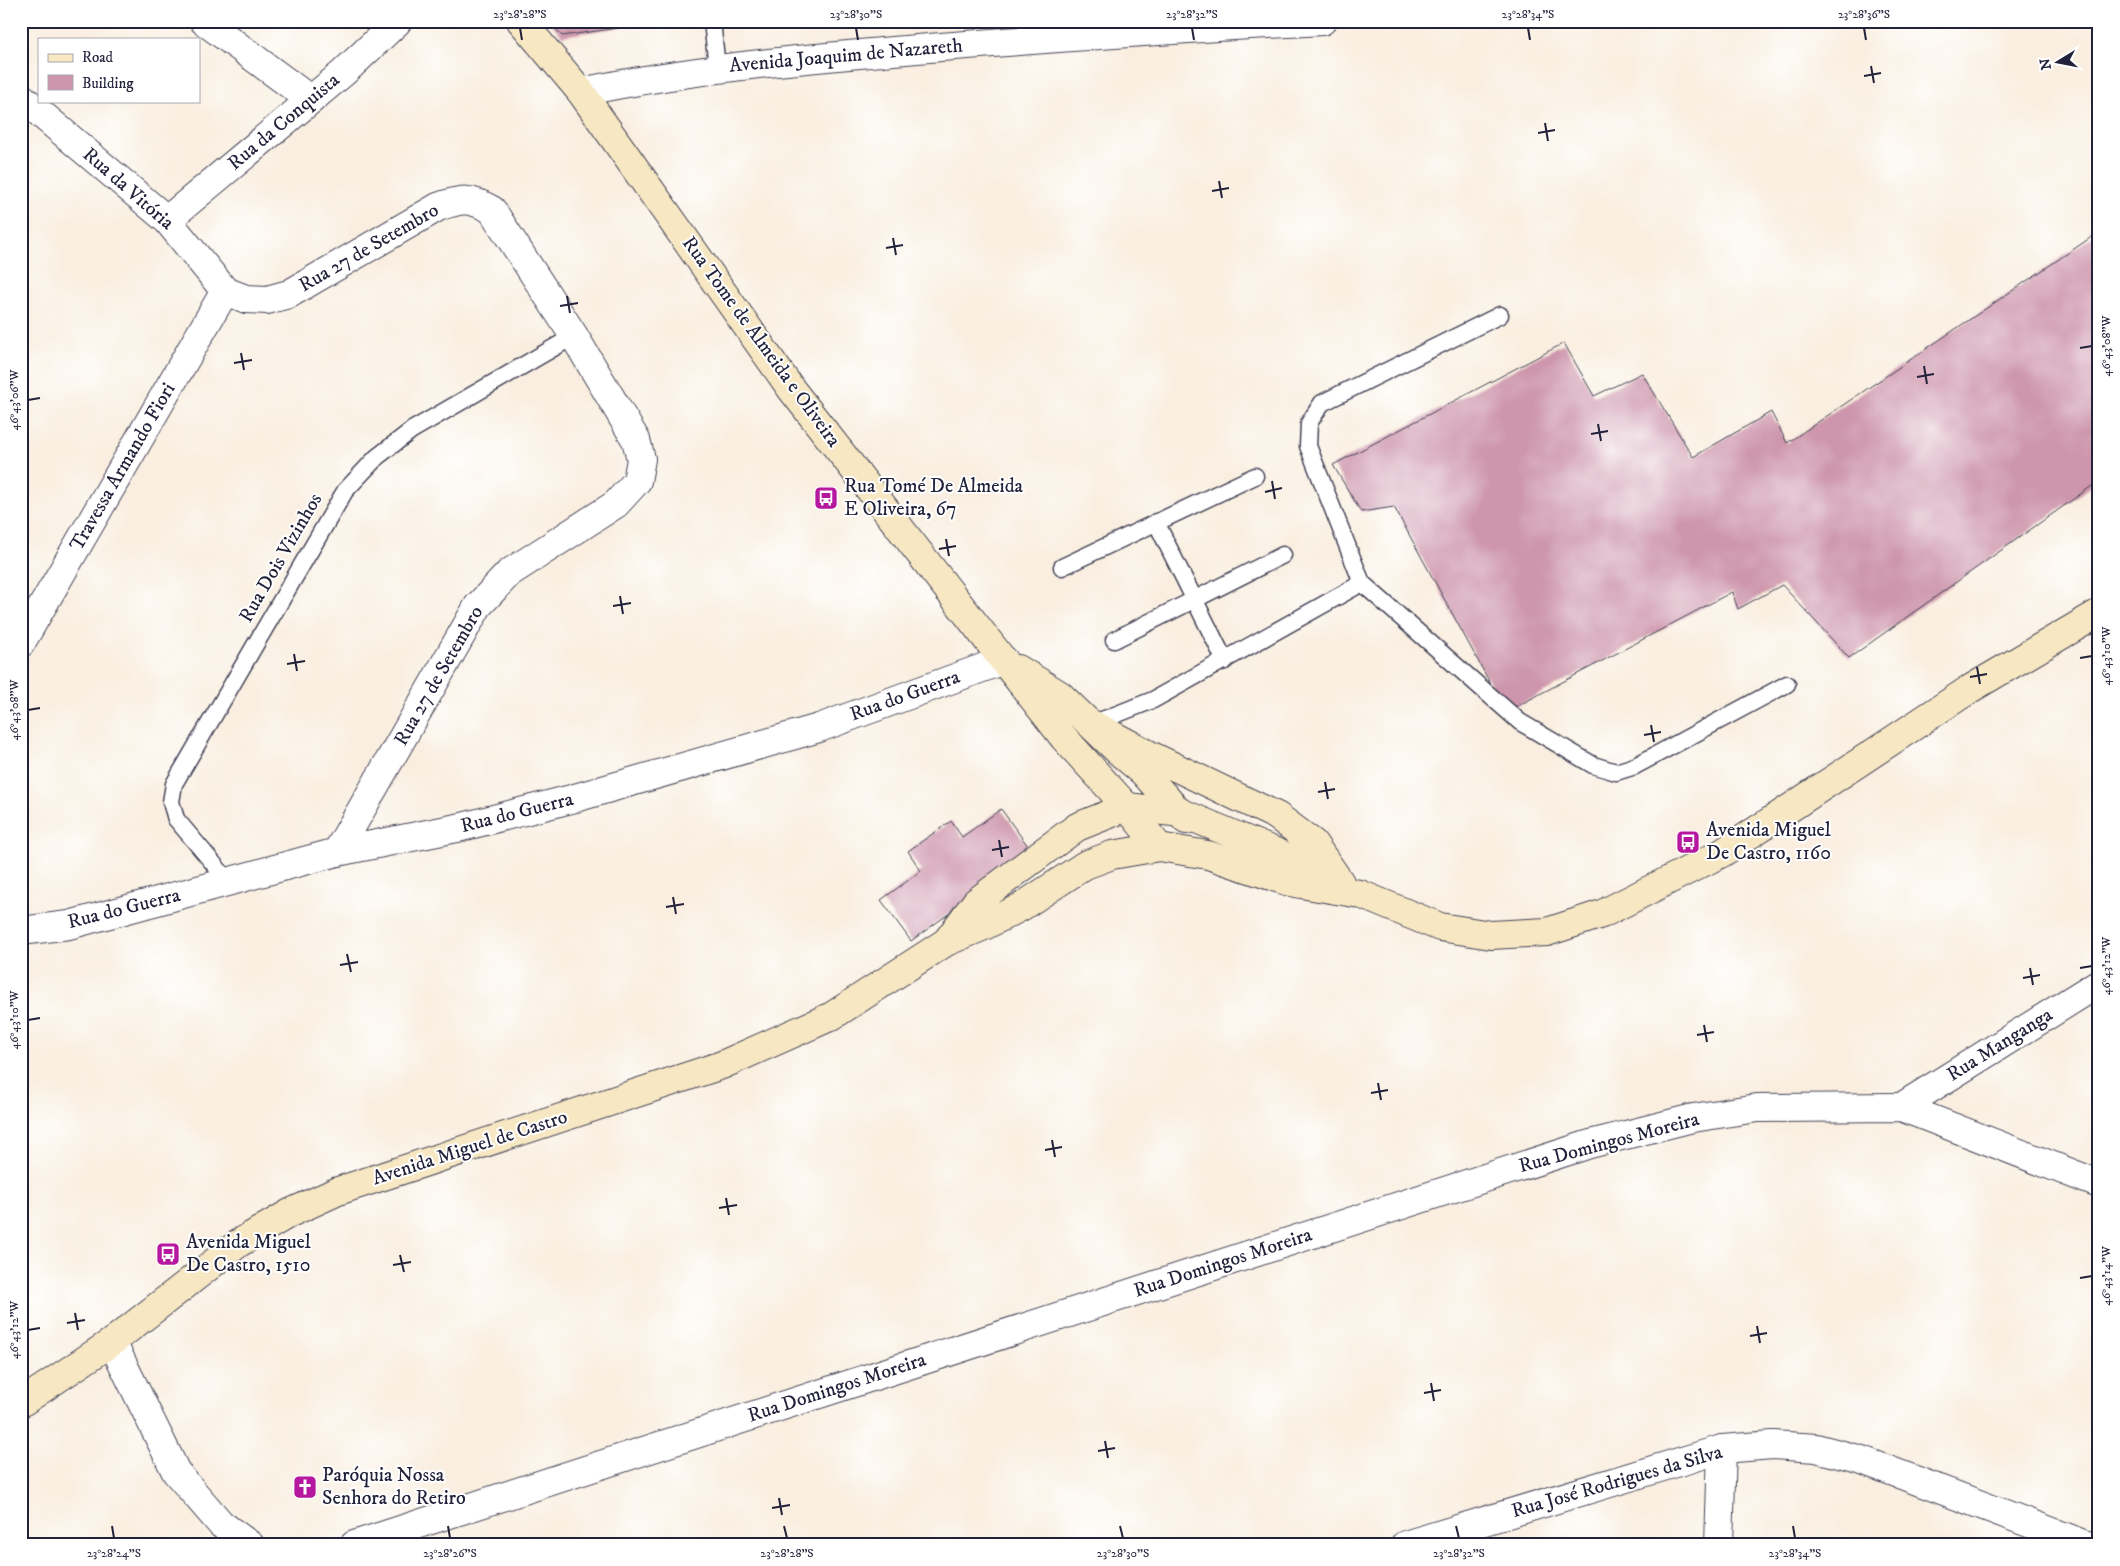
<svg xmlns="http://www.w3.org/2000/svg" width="2120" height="1566" viewBox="0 0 2120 1566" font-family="'IM FELL DW Pica',serif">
<rect width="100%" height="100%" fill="#fff"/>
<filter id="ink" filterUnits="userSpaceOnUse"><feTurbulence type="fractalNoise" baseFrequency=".02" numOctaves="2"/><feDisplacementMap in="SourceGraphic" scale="10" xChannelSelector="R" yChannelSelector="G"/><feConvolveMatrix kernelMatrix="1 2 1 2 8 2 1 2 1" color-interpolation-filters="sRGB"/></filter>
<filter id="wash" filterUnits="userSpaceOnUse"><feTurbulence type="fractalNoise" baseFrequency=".0096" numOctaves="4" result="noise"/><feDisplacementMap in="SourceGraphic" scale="20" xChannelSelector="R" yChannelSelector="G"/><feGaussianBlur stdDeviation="1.12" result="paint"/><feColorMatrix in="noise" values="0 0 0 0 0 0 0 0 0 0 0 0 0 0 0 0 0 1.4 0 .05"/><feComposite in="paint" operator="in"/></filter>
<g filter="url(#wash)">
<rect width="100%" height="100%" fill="#f9eedf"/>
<g id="blocks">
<g fill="#ce96ac">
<polygon points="549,21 659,21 659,22 562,36"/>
<polygon points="2099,232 2099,481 1849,658 1782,585 1738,609 1732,592 1506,712 1394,507 1361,512 1333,465 1564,343 1594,396 1642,373 1693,457 1771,412 1787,443"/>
<polygon points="1001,809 1033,853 911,941 881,900 921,871 908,851 951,821 962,837"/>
</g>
</g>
</g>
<g filter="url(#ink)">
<use href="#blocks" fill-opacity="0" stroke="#424154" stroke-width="1"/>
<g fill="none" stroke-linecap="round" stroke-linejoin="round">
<g stroke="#424154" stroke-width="19">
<g id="lane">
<polyline points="712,21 717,68"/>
<polyline points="1500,315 1322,403 1309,423 1308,446 1362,583 1520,722 1593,765 1616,772 1635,766 1787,684"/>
<polyline points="1156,522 1225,661"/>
<polyline points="1062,567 1255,476"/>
<polyline points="1114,640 1283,555"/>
<polyline points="1092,724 1153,700 1362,583"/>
<polyline points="229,882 176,819 171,802 174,784 345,491 377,457 412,430 574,336"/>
</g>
</g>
<g stroke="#424154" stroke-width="30">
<g id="street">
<polyline points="204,21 311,100"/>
<path d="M581,92C700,67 820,57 941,47C1068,37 1195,28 1322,21"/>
<path d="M21,97L167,220L225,291L246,299L267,300L289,294L438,207C461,199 470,197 492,210L574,336L636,440L641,459L637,481L616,504L509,573L478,606L337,852"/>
<polyline points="167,220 343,73 397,22"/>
<polyline points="21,643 225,291"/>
<polyline points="21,931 69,925 337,852 462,827 575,798 819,728 1004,660"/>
<polyline points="1901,1107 2099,983"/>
<polyline points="112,1342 176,1472 221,1524 250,1545"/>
<polyline points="354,1545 1590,1144 1693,1118 1757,1108 1901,1107 2099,1184"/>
<polyline points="1405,1545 1722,1449 1773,1445 1816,1448 1862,1460 2087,1545"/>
<polyline points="1719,1545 1722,1449"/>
</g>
</g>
<g stroke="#424154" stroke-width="30">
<g id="secondary">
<polyline points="521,21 581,92 792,390 1064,738 1127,807 1159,847"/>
<polyline points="1018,669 1060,695 1117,750 1143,772 1186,820"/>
<polyline points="1092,724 1150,755 1277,816 1313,843 1340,882"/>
<polyline points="947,941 976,902 1039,855 1077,827 1127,807 1182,813 1292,859 1338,882"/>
<polyline points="21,1403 112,1342 239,1243 290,1213 338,1191 722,1065 832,1016 946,942 984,926 1021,907 1085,865 1112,855 1159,847 1208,855 1289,882 1360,894 1440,927 1491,935 1547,932 1602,914 1722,853 1970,689 2099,613"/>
</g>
</g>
<use href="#lane" stroke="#fff" stroke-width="16"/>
<use href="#street" stroke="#fff" stroke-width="28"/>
<use href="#secondary" stroke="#f7e8c3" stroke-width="28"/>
</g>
</g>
<path fill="none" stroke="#22223b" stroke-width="2" d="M520,28L522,40M856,28L858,40M1192,28L1194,40M1528,28L1530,40M1864,28L1866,40M1871,66L1874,83M1864,76L1881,73M1545,123L1548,141M1538,133L1555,130M1219,181L1222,198M1212,191L1229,188M893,238L896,255M886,248L903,245M567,296L570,313M560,306L578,303M2080,348L2092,346M241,353L244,370M234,363L252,360M1924,366L1927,384M1917,377L1934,374M28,400L40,398M1598,424L1601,441M1591,434L1608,431M1272,481L1275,499M1265,492L1282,488M946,539L949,556M939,549L956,546M620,596L623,614M613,606L631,603M294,654L297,671M2080,658L2092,656M287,664L305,661M1977,667L1980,684M1970,677L1987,674M28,710L40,708M1651,725L1654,742M1644,735L1661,732M1325,782L1328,799M1318,792L1335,789M999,840L1002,857M992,850L1009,847M673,897L676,914M666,907L684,904M347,954L351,972M340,965L358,962M2030,968L2033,985M2080,968L2092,966M2023,978L2040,975M28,1020L40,1018M1704,1025L1707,1042M1697,1035L1714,1032M1378,1083L1381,1100M1371,1093L1388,1090M1052,1140L1055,1157M1045,1150L1062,1147M726,1198L729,1215M719,1208L737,1205M400,1255L404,1272M393,1265L411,1262M2080,1278L2092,1276M75,1313L78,1330M67,1323L85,1320M1757,1326L1760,1343M28,1330L40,1328M1750,1336L1767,1333M1431,1383L1434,1401M1424,1393L1441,1390M1105,1441L1108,1458M1098,1451L1115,1448M779,1498L782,1515M772,1508L790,1505M112,1526L114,1538M448,1526L450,1538M784,1526L787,1538M1120,1526L1123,1538M1456,1526L1459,1538M1793,1526L1795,1538"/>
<defs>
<g id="bus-square" transform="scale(1.25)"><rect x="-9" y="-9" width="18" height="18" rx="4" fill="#b5179e" stroke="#fff"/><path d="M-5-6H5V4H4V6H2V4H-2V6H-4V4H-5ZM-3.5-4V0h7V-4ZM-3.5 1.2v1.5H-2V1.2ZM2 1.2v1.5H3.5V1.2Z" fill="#fff"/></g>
<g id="church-square" transform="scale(1.25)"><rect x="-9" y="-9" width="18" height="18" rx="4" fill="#b5179e" stroke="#fff"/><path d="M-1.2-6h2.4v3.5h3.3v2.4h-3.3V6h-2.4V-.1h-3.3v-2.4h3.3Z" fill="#fff"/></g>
</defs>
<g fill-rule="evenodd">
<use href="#bus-square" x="826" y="498"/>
<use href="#bus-square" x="1688" y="842"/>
<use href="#bus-square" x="168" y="1254"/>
<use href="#church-square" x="305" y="1487"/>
</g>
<g text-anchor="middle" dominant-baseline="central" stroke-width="4" stroke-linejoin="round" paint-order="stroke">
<g font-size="20" fill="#22223b" stroke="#fff">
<text transform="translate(846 56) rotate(-5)">Avenida Joaquim de Nazareth</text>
<text transform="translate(284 122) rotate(-40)">Rua da Conquista</text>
<text transform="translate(128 189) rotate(41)">Rua da Vitória</text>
<text transform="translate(369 248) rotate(-30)">Rua 27 de Setembro</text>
<text transform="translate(761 342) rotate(54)">Rua Tome de Almeida e Oliveira</text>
<text transform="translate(123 467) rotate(-60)">Travessa Armando Fiori</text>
<text transform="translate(281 558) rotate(-60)">Rua Dois Vizinhos</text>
<text transform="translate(439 676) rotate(-60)">Rua 27 de Setembro</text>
<text transform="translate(905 696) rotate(-20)">Rua do Guerra</text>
<text transform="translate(517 813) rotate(-14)">Rua do Guerra</text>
<text transform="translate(124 909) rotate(-14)">Rua do Guerra</text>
<text transform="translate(2000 1045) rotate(-32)">Rua Manganga</text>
<text transform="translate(1609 1143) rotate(-15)">Rua Domingos Moreira</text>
<text transform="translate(470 1148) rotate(-18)">Avenida Miguel de Castro</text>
<text transform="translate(1223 1263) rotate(-18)">Rua Domingos Moreira</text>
<text transform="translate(837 1388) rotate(-18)">Rua Domingos Moreira</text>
<text transform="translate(1617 1482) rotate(-16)">Rua José Rodrigues da Silva</text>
</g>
<g font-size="20" fill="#22223b" stroke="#fff" text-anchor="start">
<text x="844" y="486">Rua Tomé De Almeida<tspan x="844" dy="23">E Oliveira, 67</tspan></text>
<text x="1706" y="830">Avenida Miguel<tspan x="1706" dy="23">De Castro, 1160</tspan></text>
<text x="186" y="1242">Avenida Miguel<tspan x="186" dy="23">De Castro, 1510</tspan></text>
<text x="322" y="1475">Paróquia Nossa<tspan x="322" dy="23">Senhora do Retiro</tspan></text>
</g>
</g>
<rect width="2120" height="1566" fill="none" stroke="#fff" stroke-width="55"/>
<rect x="38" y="38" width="162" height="65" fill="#ffffff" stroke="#a7a7b1"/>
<rect x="48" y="54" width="25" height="8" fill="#f7e8c3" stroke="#a7a7b1"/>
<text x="82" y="62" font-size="15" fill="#22223b">Road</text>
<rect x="48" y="75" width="25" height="15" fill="#ce96ac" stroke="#a7a7b1"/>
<text x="82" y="88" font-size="15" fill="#22223b">Building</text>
<g transform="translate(2058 62) rotate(260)" stroke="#ffffff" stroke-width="4" paint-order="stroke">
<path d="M0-4L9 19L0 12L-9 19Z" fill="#22223b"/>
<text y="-8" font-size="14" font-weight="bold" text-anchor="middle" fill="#22223b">N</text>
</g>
<rect x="28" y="28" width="2064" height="1510" fill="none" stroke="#22223b" stroke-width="2"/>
<g font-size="12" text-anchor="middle" fill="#22223b">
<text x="520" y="18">23°28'28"S</text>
<text x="856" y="18">23°28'30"S</text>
<text x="1192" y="18">23°28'32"S</text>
<text x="1528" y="18">23°28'34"S</text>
<text x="1864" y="18">23°28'36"S</text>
<text transform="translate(2106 346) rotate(-90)" y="4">46°43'08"W</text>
<text transform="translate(14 400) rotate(-90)" y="4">46°43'06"W</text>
<text transform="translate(2106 656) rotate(-90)" y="4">46°43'10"W</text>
<text transform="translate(14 710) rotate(-90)" y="4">46°43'08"W</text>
<text transform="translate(2106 966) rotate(-90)" y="4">46°43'12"W</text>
<text transform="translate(14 1020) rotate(-90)" y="4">46°43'10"W</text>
<text transform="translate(2106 1276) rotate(-90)" y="4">46°43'14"W</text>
<text transform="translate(14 1330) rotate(-90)" y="4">46°43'12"W</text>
<text x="114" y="1557">23°28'24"S</text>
<text x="450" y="1557">23°28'26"S</text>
<text x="787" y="1557">23°28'28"S</text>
<text x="1123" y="1557">23°28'30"S</text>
<text x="1459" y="1557">23°28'32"S</text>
<text x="1795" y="1557">23°28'34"S</text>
</g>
</svg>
